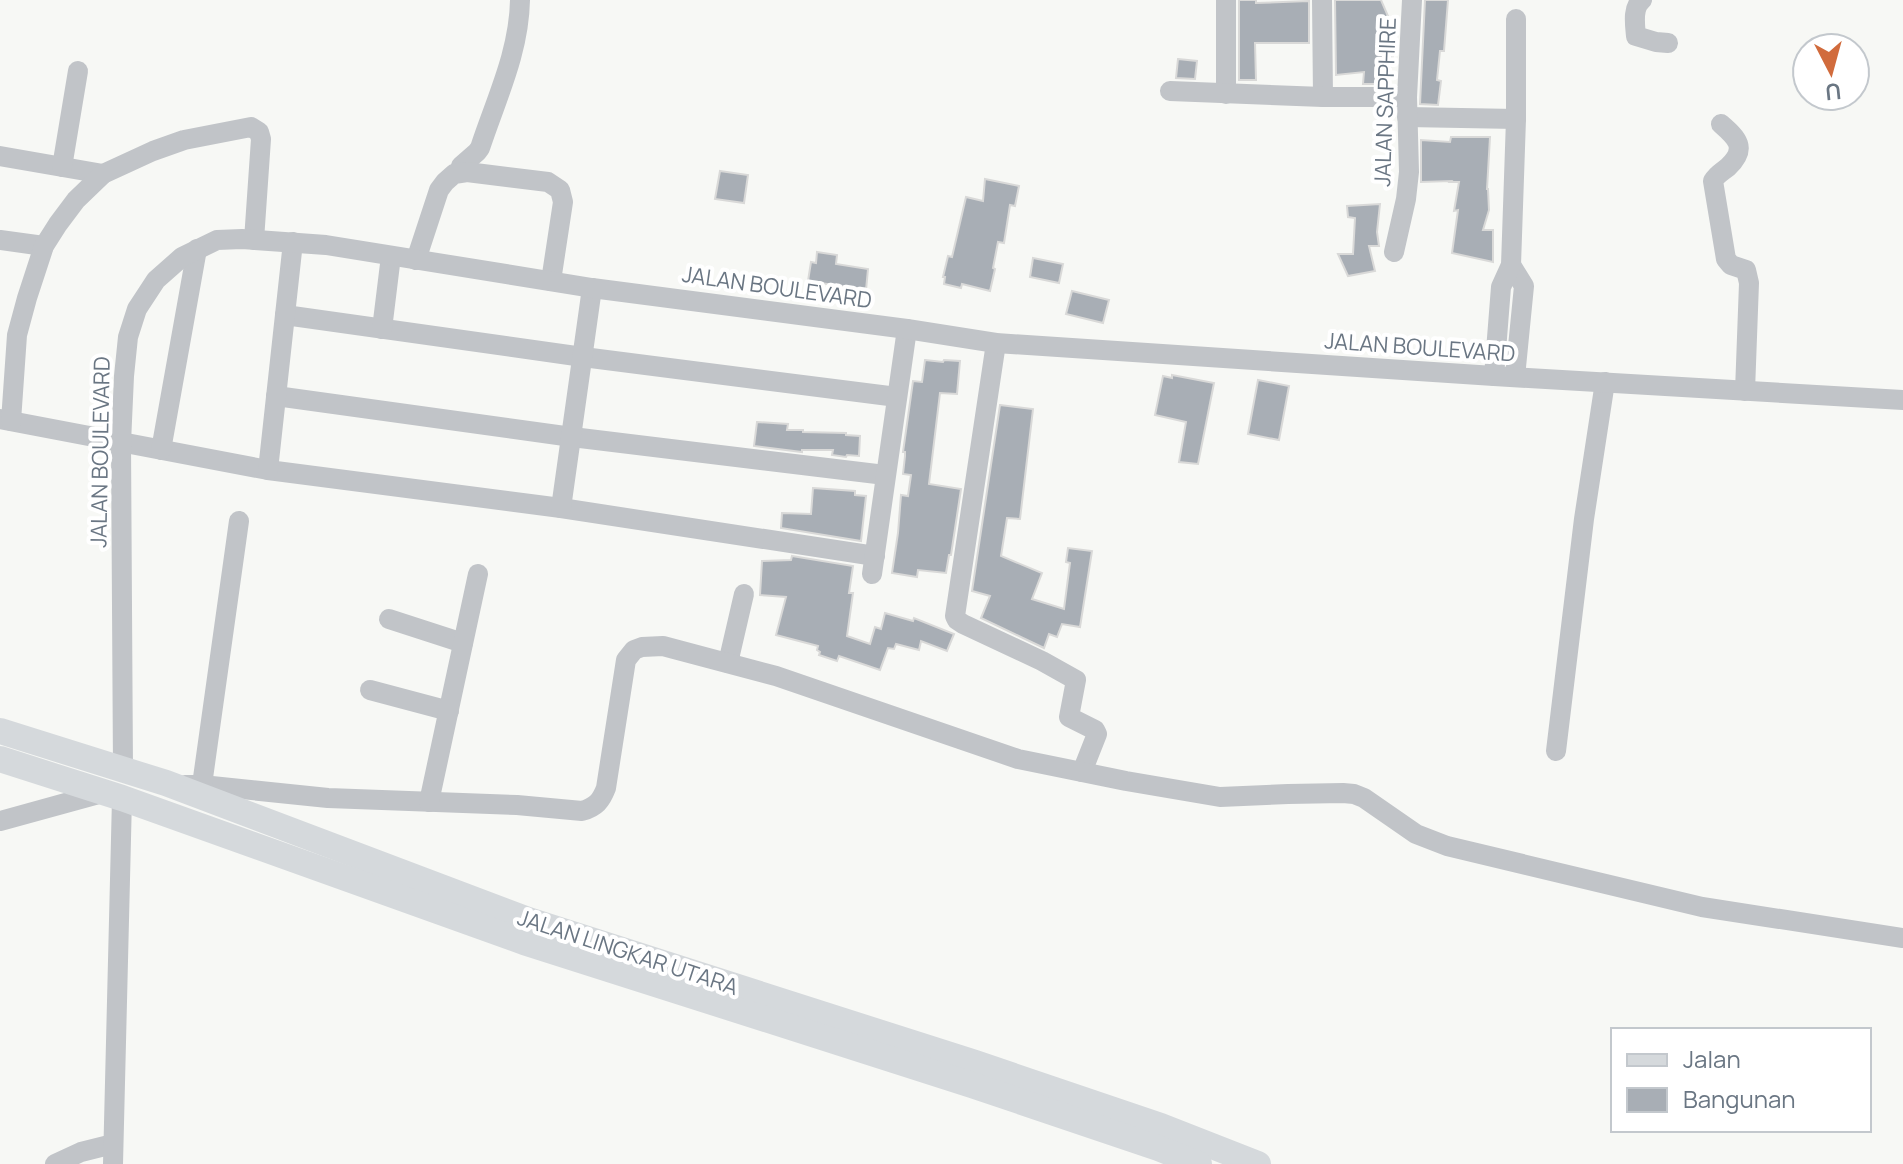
<svg xmlns="http://www.w3.org/2000/svg" width="1903" height="1164" viewBox="0 0 1903 1164" font-family="Manrope,sans-serif">
<rect width="100%" height="100%" fill="#f7f8f5"/>
<g fill="#a8aeb5" stroke="#d9d9d8" stroke-width="2">
<polygon points="1239,0 1256,0 1256,3 1309,1 1309,43 1255,43 1256,80 1239,80"/>
<polygon points="1335,0 1381,0 1394,30 1394,51 1390,72 1386,72 1386,84 1363,84 1364,72 1336,75"/>
<polygon points="1425,0 1448,0 1444,51 1440,51 1437,80 1441,81 1438,105 1420,104"/>
<polygon points="1178,59 1197,61 1195,79 1176,78"/>
<polygon points="1451,137 1490,137 1487,189 1488,189 1489,210 1483,230 1493,230 1493,262 1452,253 1458,210 1454,211 1459,182 1450,182 1451,181 1421,182 1421,140 1450,142"/>
<polygon points="720,171 748,175 744,203 715,199"/>
<polygon points="985,179 1019,186 1015,206 1010,205 1004,243 998,242 993,268 995,269 990,291 962,284 961,288 944,284 945,277 943,277 948,256 952,257 966,197 983,201"/>
<polygon points="1380,204 1377,232 1379,246 1369,246 1375,271 1348,276 1338,254 1353,254 1355,218 1348,217 1347,206"/>
<polygon points="817,252 837,255 836,264 868,269 866,290 808,281 811,262 816,263"/>
<polygon points="1033,258 1063,264 1059,283 1030,277"/>
<polygon points="1072,291 1109,300 1103,323 1066,314"/>
<polygon points="925,360 943,362 944,360 960,361 957,394 940,393 929,484 961,489 951,555 949,555 946,573 918,570 917,577 892,573 898,533 901,495 908,496 911,475 903,474 905,456 905,452 903,452 913,381 922,382"/>
<polygon points="1172,375 1214,383 1198,464 1179,462 1186,422 1155,415 1163,376 1172,378"/>
<polygon points="1258,380 1289,386 1279,440 1248,434"/>
<polygon points="1000,405 1033,409 1020,519 1007,518 1001,556 1042,573 1032,599 1064,609 1070,563 1066,562 1068,548 1092,551 1080,627 1062,624 1057,637 1049,634 1044,648 981,618 990,596 972,591"/>
<polygon points="757,422 788,424 787,430 803,430 803,432 846,433 846,435 860,436 859,456 847,455 846,457 832,455 833,450 802,450 802,452 754,446"/>
<polygon points="813,488 855,491 855,495 866,496 861,541 781,528 782,513 811,514"/>
<polygon points="792,556 853,566 849,593 853,593 847,636 870,644 875,627 881,629 885,613 913,621 914,618 954,634 947,651 921,641 919,650 896,644 894,649 888,648 880,670 839,656 837,661 819,655 820,652 817,650 818,646 776,635 786,597 760,595 762,561 791,560"/>
</g>
<g fill="none" stroke-linecap="round" stroke-linejoin="round">
<g stroke="#c1c4c8" stroke-width="20">
<polyline points="1226,0 1226,94"/>
<polyline points="1322,0 1323,97"/>
<path d="M1642,0C1632,7 1635,25 1636,36L1656,42L1668,43"/>
<polyline points="1170,91 1323,97 1407,97"/>
<polyline points="1407,117 1516,119"/>
<path d="M1721,124C1737,138 1748,148 1728,167C1722,172 1717,174 1713,181L1726,259L1731,265L1746,270L1749,283L1745,391"/>
<polyline points="0,156 103,174"/>
<polyline points="62,167 78,71"/>
<path d="M460,172L461,166L477,152L480,148C496,99 519,53 520,0"/>
<polyline points="0,240 44,246"/>
<polyline points="1394,252 1406,199 1409,172 1407,97 1412,0"/>
<polyline points="416,260 439,190 445,182 454,174 467,172 548,182 560,190 563,202 551,281"/>
<polyline points="1511,265 1524,286 1515,377"/>
<polyline points="285,315 583,357 897,397"/>
<polyline points="382,329 391,256"/>
<polyline points="996,343 955,616 957,620 963,624 1042,661 1076,680 1069,717 1095,730 1097,734 1082,772"/>
<polyline points="1494,376 1501,287 1511,265 1516,119 1516,19"/>
<polyline points="276,396 572,437 885,475"/>
<polyline points="0,419 268,470 561,508 875,556"/>
<polyline points="11,421 17,335 27,298 44,246 58,224 76,200 103,174 153,151 184,140 251,127 259,132 261,139 254,240"/>
<polyline points="161,450 197,249"/>
<polyline points="268,470 293,242"/>
<polyline points="561,508 592,288"/>
<polyline points="872,574 907,329"/>
<polyline points="389,619 463,643"/>
<polyline points="728,663 744,594"/>
<polyline points="370,690 449,711"/>
<polyline points="1556,751 1584,519 1605,382"/>
<polyline points="123,770 121,443 124,376 128,337 137,309 156,280 182,257 217,240 242,239 326,245 592,288 907,329 996,343 1494,376 1903,400"/>
<path d="M185,785H202L328,798L517,805L582,811C596,807 601,801 606,788L626,660L634,650L642,647L663,646L776,676L1018,759L1126,781L1220,797L1288,794L1343,793L1354,794L1364,798L1416,834L1447,846L1702,907L1903,938"/>
<polyline points="202,785 239,521"/>
<polyline points="429,802 478,574"/>
<polyline points="0,821 102,793"/>
<polyline points="55,1164 81,1152 113,1144"/>
<polyline points="113,1164 122,798"/>
</g>
<g stroke="#d5d9dc" stroke-width="26">
<polyline points="0,731 166,783 528,920 975,1063 1161,1126 1258,1164"/>
<polyline points="0,759 122,798 524,942 972,1085 1158,1148 1199,1164"/>
</g>
</g>
<g text-anchor="middle" dominant-baseline="central" stroke-width="8" stroke-linejoin="round" paint-order="stroke">
<g font-size="22" fill="#6a7683" stroke="#fff">
<text transform="translate(1385 102) rotate(-88)">JALAN SAPPHIRE</text>
<text transform="translate(777 287) rotate(8)">JALAN BOULEVARD</text>
<text transform="translate(1420 347) rotate(4)">JALAN BOULEVARD</text>
<text transform="translate(100 452) rotate(-89)">JALAN BOULEVARD</text>
<text transform="translate(628 952) rotate(18)">JALAN LINGKAR UTARA</text>
</g>
</g>
<rect x="1611" y="1028" width="260" height="104" fill="#ffffff" stroke="#c3c8cd" stroke-width="2"/>
<rect x="1627" y="1054" width="40" height="12" fill="#d5d9dc" stroke="#c3c8cd" stroke-width="2"/>
<text x="1683" y="1068" font-size="24" fill="#6a7683">Jalan</text>
<rect x="1627" y="1088" width="40" height="24" fill="#a8aeb5" stroke="#c3c8cd" stroke-width="2"/>
<text x="1683" y="1108" font-size="24" fill="#6a7683">Bangunan</text>
<g transform="translate(1831 72) rotate(174)"><circle r="38" fill="#ffffff" stroke="#c3c8cd" stroke-width="2"/>
<path d="M0-6L14 30L0 20L-14 30Z" fill="#d16b3c"/>
<text y="-12" font-size="22" font-weight="bold" text-anchor="middle" fill="#6a7683">U</text>
</g>
</svg>
